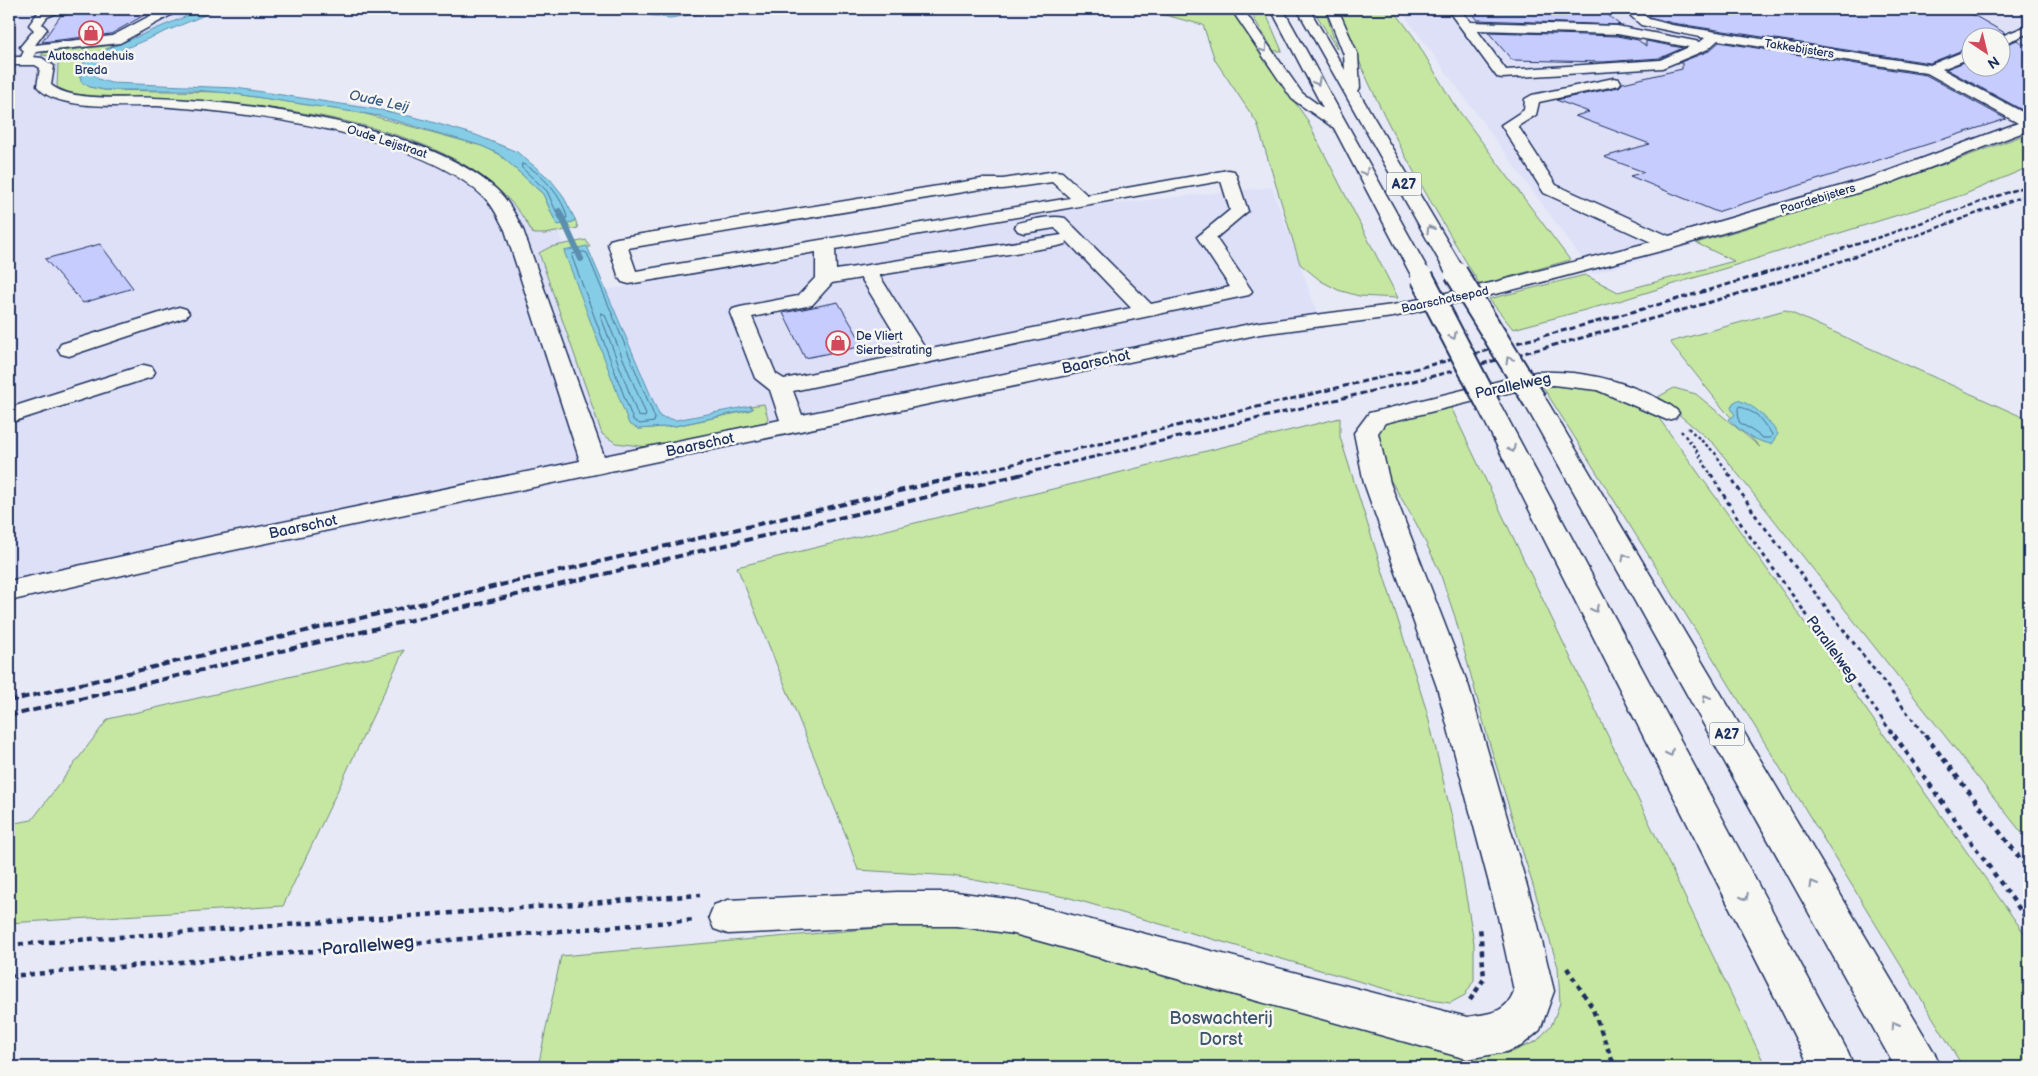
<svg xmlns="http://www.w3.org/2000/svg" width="2038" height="1076" viewBox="0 0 2038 1076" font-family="'Balsamiq Sans',sans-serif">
<rect width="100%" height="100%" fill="#e8e9f6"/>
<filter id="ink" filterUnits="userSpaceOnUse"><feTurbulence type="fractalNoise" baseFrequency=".02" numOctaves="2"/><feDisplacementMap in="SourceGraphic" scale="10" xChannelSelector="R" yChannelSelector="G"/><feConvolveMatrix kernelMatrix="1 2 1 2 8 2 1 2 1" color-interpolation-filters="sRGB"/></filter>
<g filter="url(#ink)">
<g fill="#dee0f8" fill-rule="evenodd">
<polygon points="27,9 215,9 96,54 80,66 79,77 104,90 194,90 482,146 557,225 582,294 1090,206 1272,187 1323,329 1251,338 9,601 9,11"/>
<path d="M1400,9H2029V133L1967,157L1811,210L1593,274ZM1970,38H2000V68H1970Z"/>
</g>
<g fill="#c5e7a1" stroke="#708b80">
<polygon points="1142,9 1235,9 1264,59 1306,118 1398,298 1359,296 1338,290 1321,281 1300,264 1257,123 1215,60 1203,25"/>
<polygon points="1248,9 1264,9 1282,51 1274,51"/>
<polygon points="1313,9 1325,9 1337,49"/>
<path d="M1339,9H1393L1414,37L1453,103L1570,260L1480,285C1427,197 1373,106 1339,9Z"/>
<path d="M115,45L96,54L80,66L79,77L90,87L104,90L222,92L362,113L482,146L499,154L543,194L557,225L573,222L575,219L578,228L545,234H533C476,119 262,104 148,98C123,96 97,97 72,94L57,87L58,64L67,61L59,57L41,55L43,53Z"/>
<path d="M2029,133V167L1963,195L1619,301L1513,329L1489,299L1585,275L1618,292L1734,261L1696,243C1809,210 1920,175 2029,133Z"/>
<polygon points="586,240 590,247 565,251 639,429 675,426 751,410 752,407 750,406 764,404 768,418 766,422 648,447 616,443 602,434 539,253 550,247"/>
<polygon points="1785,310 2029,420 2029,842 1714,444 1658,397 1674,388 1696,394 1760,447 1725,411 1670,342"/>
<polygon points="1538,379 1594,390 1653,410 1735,524 2029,940 2029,1067 1963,1067 1708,650"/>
<polygon points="1448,401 1766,1067 538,1067 561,956 924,924 1004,931 1470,1049 1512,1052 1537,1041 1552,1024 1560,1003 1558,967 1489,742 1455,617 1439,570 1416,523 1385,471 1368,423"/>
<polygon points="1340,418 1340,437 1427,712 1454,826 1474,943 1474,980 1465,995 1450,1003 1417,998 1070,898 953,876 858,870 847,838 737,567"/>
<polygon points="404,650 283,906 9,923 9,824 32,820 108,719"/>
</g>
<g fill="#85cde6" stroke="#5b8eb0">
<polygon points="210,9 219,9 112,54 100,62 94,74 98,79 111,83 236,88 380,110 418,118 476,135 517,152 550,179 562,194 575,219 573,222 557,225 543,194 499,154 482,146 380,116 229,93 194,90 104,90 90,87 81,82 80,66 93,55 187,16"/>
<polygon points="563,9 729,9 670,18 613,10"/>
<polygon points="587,246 660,417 676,420 750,406 753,409 675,426 639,429 629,424 564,251"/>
<path d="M1738,400C1756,406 1768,419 1778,434L1771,444C1755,441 1740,432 1729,419L1735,415L1731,408L1733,403Z"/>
</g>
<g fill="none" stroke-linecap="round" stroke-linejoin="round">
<g stroke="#456e94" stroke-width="1">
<polyline points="645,9 671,13 696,9"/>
<path d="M522,164C539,169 565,200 567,218H559L547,191L522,168Z"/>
<polygon points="584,252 587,253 655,418 654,422 640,424 633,420 572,257 573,254"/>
<polygon points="602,313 605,315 646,414 645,417 638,416 601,317"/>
<polygon points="1740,406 1757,415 1772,434 1771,438 1763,438 1739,422 1738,409"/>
</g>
<polyline stroke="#5b8eb0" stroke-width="6" points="559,211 581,259"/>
</g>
<g fill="#c6ccfe" stroke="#1b2f5e">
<polygon points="71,9 155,9 111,34 42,42 61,15 67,15"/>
<polygon points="1468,9 1602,10 1620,25 1478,20"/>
<polygon points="1649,9 1963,9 2005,33 1995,38 1970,38 1970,47 1930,63 1672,23 1650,17"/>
<polygon points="1488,32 1617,36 1638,40 1646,46 1646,41 1683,48 1660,58 1603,62 1512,60"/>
<polygon points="2017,40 2029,47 2029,111 2026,112 1946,69 1970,60 1970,68 2000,68 2000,47"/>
<polygon points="1719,42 1926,75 2006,119 1717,212 1630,176 1644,172 1604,157 1650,144 1575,116 1589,112 1556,100 1619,87 1623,83 1682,69 1682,63 1678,63 1709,51"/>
<polygon points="100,244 133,288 83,303 45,259"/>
<polygon points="838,302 864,346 805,358 783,313"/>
</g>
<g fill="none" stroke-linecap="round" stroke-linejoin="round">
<g stroke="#1b2f5e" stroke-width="3">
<g id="minor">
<path d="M48,9H66L47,17L42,24L47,29L35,45L112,36L163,9H175L171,15L120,43L36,52L33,57L42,58L54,66L51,85C73,103 128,96 155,98C249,102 425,125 496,189C508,200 516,216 523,230L604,456L780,420L770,390L755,378L730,313L733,309L740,307L798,296L816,277V252L629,284L622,282L619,278L608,244L610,240L617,238L981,179H1003L1056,171L1062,172L1087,195L1228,170L1234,171L1236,175L1248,211L1216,238L1252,291L1249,295L793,391L802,415L1260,322L1393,305L1495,282L1651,242L1544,193L1501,125L1524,110L1525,99L1532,95L1614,78L1619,79L1621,82L1619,85L1539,102L1536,115L1518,126L1556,185L1669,236L1875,176L2018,123L1927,73L1718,40L1708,49L1662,68L1502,78L1497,77L1447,9H1459L1471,22L1617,26L1700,42L1705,38L1641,25L1623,9H1636L1649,19L1672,25L1930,65L1970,49V58L1942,69L2026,114L2029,117V130L1887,184L1676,247L1504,292L1393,317L1260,334L1191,349L210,555L9,601V581L210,537L580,461L505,230C499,219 494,207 485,198C419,133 248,112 157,106C128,105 55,112 37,86L40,68L35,65H9V57H21L24,51L20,47L34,30L29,25L39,11ZM1477,30L1617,34L1689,47L1660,60L1506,70ZM1221,181L1230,210L1197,237L1230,287L1151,304L1065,218C1051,215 1032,220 1018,223L1015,227L1018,231L1024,233L1055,228L1062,235L836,270L835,249ZM1052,182L1070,198L636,271L628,248L981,189H1003ZM1067,241L1131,308L926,350L879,275L1058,246L1065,244ZM861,278L907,354L784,379L776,374L752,317L812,305L832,283Z"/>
<polygon points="2029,25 2029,33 2000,45 2000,38 1997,38"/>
<polygon points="179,307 186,309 189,313 186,317 69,356 61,354 58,349 61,344"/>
<polygon points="144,365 152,367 155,372 152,377 9,423 9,408"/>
<path d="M1536,372C1577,370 1616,378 1653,396C1662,401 1673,405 1679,413L1675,418L1667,420L1597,390L1553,385L1536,386L1385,423L1378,433L1390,483L1469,687L1536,917L1554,991L1540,1030L1521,1046L1506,1052L1467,1059L1014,934L956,926H897L728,934L714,929L709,917L714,905L728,900L897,892H956L1014,900L1467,1017C1489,1013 1505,1015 1514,991L1498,917L1437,687L1364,483L1354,433L1369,413Z"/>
</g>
</g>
<g stroke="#1b2f5e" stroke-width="3">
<g id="highway">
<polygon points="1231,9 1243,9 1302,93 1323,108 1271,9 1283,9 1432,277 1429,281 1415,281 1412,277 1334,128 1292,99"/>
<polygon points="1297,9 1309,9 1345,70 1344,55 1326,9 1338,9 1358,55 1360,88 1358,91 1465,271 1462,275 1448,275 1445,271"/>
<polygon points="1535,394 1543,396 1547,401 1934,1052 1940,1067 1895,1067 1523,401 1527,396"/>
<polygon points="1489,399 1497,401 1501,406 1848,1052 1854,1067 1810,1067 1477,406 1481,401"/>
</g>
</g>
<g stroke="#1b2f5e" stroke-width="2.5" stroke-dasharray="3 3" stroke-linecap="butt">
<polyline points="1688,428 1715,453 1729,475"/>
<polyline points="1681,431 1695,448 1711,475"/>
</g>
<g stroke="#1b2f5e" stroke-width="3" stroke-dasharray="4 4" stroke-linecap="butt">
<polyline points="1711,474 1741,524 1895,737"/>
<polyline points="1729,474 1756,516 1926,737"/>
</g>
<g stroke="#1b2f5e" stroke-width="4.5" stroke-dasharray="5 5" stroke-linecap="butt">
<polyline points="1894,735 2029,922"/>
<polyline points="1925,735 2029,870"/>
<polyline points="9,945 700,895"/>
<polyline points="1567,968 1592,1007 1612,1060 1620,1067"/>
<polyline points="9,976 695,920"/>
<polyline points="1470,1000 1484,979 1480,925"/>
</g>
<use href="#minor" fill="#f6f6f2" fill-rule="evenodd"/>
<use href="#highway" fill="#f6f6f2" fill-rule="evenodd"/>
<g stroke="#1b2f5e" stroke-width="2.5" stroke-dasharray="5 2.5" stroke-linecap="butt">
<polyline points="1762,274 1883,236 2029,185"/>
<polyline points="1802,274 1918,235 2029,194"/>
</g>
<g stroke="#1b2f5e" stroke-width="3" stroke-dasharray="6 3" stroke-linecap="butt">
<path d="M966,475C1234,412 1503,353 1766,273"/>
<path d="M1018,475C1282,412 1547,354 1807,273"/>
</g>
<g stroke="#1b2f5e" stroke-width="4" stroke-dasharray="8 4" stroke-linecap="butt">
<polyline points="9,701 971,474"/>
<polyline points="9,716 1023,474"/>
</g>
<g stroke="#1b2f5e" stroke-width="20" stroke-linecap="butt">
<polyline id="highway-bridge-far1" points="1455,271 1457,274"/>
</g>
<g stroke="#1b2f5e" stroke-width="26" stroke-linecap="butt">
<g id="highway-bridge">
<polyline points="1456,273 1535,401"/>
<polyline points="1422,277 1489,406"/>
</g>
</g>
<use href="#highway-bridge-far1" stroke="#f6f6f2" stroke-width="18"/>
<use href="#highway-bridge" stroke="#f6f6f2" stroke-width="22"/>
</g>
<defs><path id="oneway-chevron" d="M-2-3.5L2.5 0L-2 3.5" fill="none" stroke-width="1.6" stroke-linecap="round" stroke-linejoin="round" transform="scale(1.25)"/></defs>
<g stroke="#8892a8">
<use href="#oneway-chevron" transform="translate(1264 49) rotate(55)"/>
<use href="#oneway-chevron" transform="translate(1317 82) rotate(62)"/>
<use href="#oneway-chevron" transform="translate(1365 172) rotate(62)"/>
<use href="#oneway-chevron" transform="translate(1430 229) rotate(-120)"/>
<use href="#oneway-chevron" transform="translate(1453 336) rotate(63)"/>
<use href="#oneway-chevron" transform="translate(1509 360) rotate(-121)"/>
<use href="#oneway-chevron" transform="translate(1512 449) rotate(63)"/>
<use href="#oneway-chevron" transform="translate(1625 557) rotate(-120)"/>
<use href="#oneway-chevron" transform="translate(1595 609) rotate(63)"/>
<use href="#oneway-chevron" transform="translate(1706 698) rotate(-120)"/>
<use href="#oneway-chevron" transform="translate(1670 753) rotate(63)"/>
<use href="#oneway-chevron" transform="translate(1813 884) rotate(-120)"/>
<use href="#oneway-chevron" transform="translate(1745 897) rotate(63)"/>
<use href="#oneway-chevron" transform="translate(1895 1025) rotate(-120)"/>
</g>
</g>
<defs>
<g id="shop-ring" transform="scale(1.25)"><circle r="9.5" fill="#f6f6f2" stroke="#d1495b" stroke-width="1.5"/><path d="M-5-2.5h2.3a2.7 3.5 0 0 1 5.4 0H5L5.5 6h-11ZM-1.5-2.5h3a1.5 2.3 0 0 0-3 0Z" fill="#d1495b"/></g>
</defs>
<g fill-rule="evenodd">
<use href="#shop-ring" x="91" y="33"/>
<use href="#shop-ring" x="838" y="343"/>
</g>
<g text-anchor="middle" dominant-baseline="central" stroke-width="5" stroke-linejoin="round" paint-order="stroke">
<g font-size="12" fill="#1b2f5e" stroke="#f6f6f2">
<text transform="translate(1799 49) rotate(9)">Takkebijsters</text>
<text transform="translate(387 142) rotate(18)">Oude Leijstraat</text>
<text transform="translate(1818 199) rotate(-17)">Paardebijsters</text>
<text transform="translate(1445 300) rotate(-12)">Baarschotsepad</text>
</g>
<g font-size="12" fill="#1b2f5e" stroke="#f6f6f2">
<text x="91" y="56">Autoschadehuis<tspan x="91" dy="14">Breda</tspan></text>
<text x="856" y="336" text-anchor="start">De Vliert<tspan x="856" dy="14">Sierbestrating</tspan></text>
</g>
<g font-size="14" font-style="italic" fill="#365680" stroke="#f6f6f2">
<text transform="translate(379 101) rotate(12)">Oude Leij</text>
</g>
<g fill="#f6f6f2" stroke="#5d6b8a" stroke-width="1">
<rect x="1386.5" y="172.5" width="35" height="23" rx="4"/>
<rect x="1709.5" y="722.5" width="35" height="23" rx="4"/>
</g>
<g font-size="14" font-weight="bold" fill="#1b2f5e">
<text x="1404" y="184">A27</text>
<text x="1727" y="734">A27</text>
</g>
<g font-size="15" fill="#1b2f5e" stroke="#f6f6f2">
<text transform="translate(1096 362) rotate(-12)">Baarschot</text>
<text transform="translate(1513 386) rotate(-12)">Parallelweg</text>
<text transform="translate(700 445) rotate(-12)">Baarschot</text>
<text transform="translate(303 527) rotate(-12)">Baarschot</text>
<text transform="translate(1832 649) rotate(54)">Parallelweg</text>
</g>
<g font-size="18" fill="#1b2f5e" stroke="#f6f6f2">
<text transform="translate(368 946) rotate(-5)">Parallelweg</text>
</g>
<g font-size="18" fill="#3d546b" stroke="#f6f6f2">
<text x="1221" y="1018">Boswachterij<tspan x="1221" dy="21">Dorst</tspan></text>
</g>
</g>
<rect width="2038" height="1076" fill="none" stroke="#f6f6f2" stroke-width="30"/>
<rect x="15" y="15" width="2008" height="1046" fill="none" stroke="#1b2f5e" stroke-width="2" filter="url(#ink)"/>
<g transform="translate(1986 52) rotate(145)"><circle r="24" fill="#f6f6f2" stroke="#9ea6b7"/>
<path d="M0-4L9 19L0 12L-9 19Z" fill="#d1495b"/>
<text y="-8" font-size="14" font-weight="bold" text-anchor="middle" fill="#1b2f5e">N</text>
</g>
</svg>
